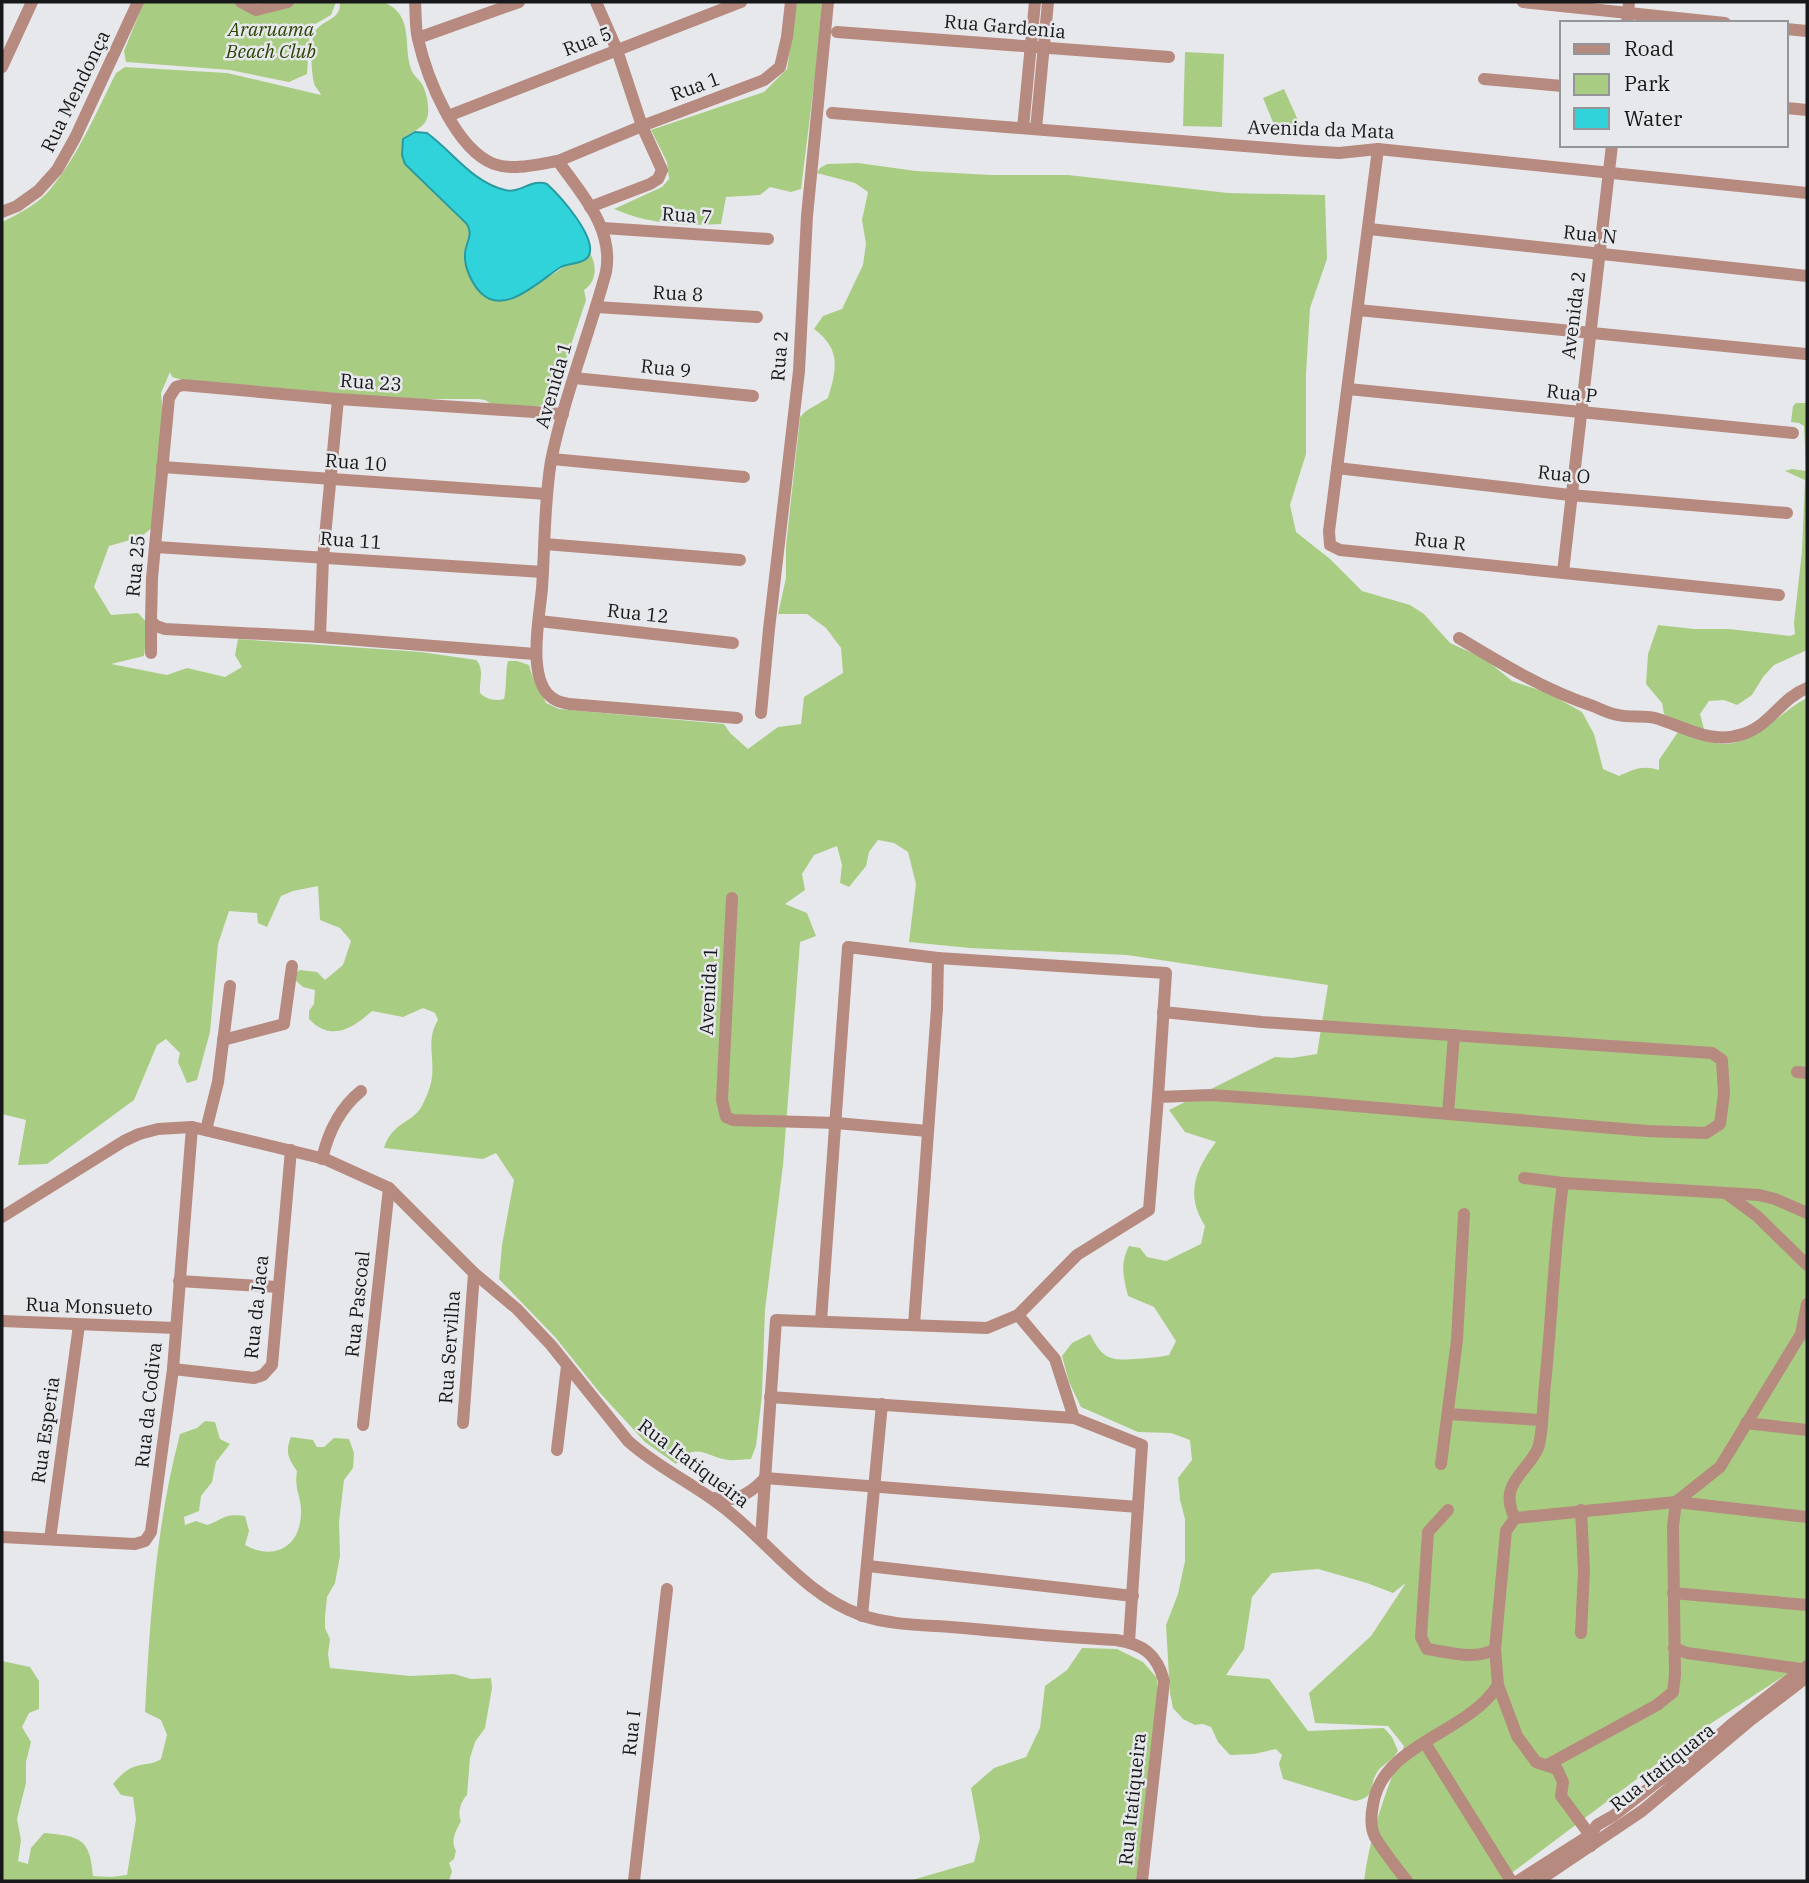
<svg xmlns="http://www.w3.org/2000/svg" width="1809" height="1883" viewBox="0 0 1809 1883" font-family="'IBM Plex Serif',serif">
<rect width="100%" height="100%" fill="#e7e8ec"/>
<g fill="#a8cd82">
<polygon points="144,2 336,2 331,15 310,27 307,74 289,82 230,70 126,62 124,51"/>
<path d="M340,2C352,2 372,0 383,2C417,15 401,50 413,73C416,78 421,81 423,86C427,94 430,110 427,118C424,129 411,131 403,139L405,164L467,224C473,236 466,241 464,253C463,266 472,281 480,292C498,288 532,285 547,277C564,269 561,265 583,261L590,253C597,265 597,282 584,290L586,300L555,393C542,416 513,406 491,404L485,400L478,399H422L357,395L179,379L172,377L170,372L161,393L163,415L153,527L141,537L109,546L94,587L111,615L138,613L148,624L144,656L111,664L167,675L187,668L225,677L242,667L235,655L238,639L421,652L476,660C485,669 479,681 480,693C487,700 495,701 504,699C507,686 505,674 508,661H517L529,665C532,679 540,689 546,703L559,709L724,724L730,733L748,749L778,727L801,724L804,697L843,673L841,648L826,628L807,614H778L786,578V546L800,417L806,411L828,398C837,368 841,349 814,329L823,316L842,309L863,265L866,244L862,220L868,192L855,183L817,173L820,168L827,164L858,163L916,171L992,175H1068L1228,193L1325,195L1327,259L1310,308L1306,374V454L1290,505L1296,532L1330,559L1362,591L1410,605L1424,614L1450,643L1485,659L1512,681L1548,693L1582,712L1594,734L1603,769L1619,776C1634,769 1643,765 1659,770V760L1678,732C1723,749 1737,750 1775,720C1786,712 1795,704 1807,698V1661L1710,1724L1501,1881H1364C1370,1834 1386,1790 1404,1746L1388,1726L1315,1723L1309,1693L1371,1636L1406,1583L1393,1593L1367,1583L1318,1569L1272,1573L1252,1597L1244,1649L1226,1675L1269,1679L1308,1731L1384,1728L1392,1737L1398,1751C1391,1762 1383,1764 1378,1771C1367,1786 1379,1796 1355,1801L1283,1779L1279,1764L1282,1755L1276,1749L1254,1754L1230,1755L1218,1742L1211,1727L1203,1724L1195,1725L1183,1719L1173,1708L1170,1693L1166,1625L1178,1594L1185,1561V1519L1180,1500L1178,1478L1192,1460L1190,1440L1171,1433L1138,1432L1081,1407L1069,1382L1062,1356L1072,1343L1090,1334C1102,1358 1109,1361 1135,1359C1147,1358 1157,1358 1169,1355L1176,1341L1154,1307L1128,1296C1123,1276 1120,1264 1129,1246L1140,1248L1147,1257L1166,1261L1201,1244L1205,1226C1185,1195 1195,1170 1216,1142L1185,1132L1169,1110L1275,1057L1292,1058L1317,1054L1328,985L1127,955L970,948L909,942L916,884L908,852L894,843L878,840L869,852L866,866L849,887L840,883L842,865L837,846L814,855L802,874L805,890L785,904L807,913L816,936L800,942L783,1165L765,1310L762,1395L756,1446L751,1459C743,1459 735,1461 728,1460C704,1456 696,1441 676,1464L645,1442L600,1393L555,1337L499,1279L502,1245L514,1180L496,1153L483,1159L384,1148C392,1123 409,1124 420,1109C424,1103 429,1091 431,1083C436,1061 425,1040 438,1020L435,1013L423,1008L403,1017L372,1011C352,1029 331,1042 309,1019V1011L314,1004L315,990L303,987L295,980L294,974L300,970L317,972L325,980L343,965L351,941L340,928L320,920L318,886L293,891L281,896L267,927L258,923L257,913L229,911L218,944L210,1032L197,1080L187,1083L178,1062L180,1053L166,1039L157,1045L134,1100L47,1164L18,1165L26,1120L2,1114V222C17,215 36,205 48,192C77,158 96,113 116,73L125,67L227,73L321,95C320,92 317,89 315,86C311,76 309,38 316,30C325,19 341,20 340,2Z"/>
<path d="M797,2H822L816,68L801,189L791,192L770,187L760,195L726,197L721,224C684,226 648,224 614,209L662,187L669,179L667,162L651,130L764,92L787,69Z"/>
<polygon points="1185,52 1224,54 1222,127 1183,126"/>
<polygon points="1284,89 1301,127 1279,137 1263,98"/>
<polygon points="1796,403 1807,403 1807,650 1774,665 1763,677 1752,695 1737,705 1724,700 1709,701 1700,714 1704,729 1686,725 1664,714 1662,703 1646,684 1648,654 1658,625 1694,629 1729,629 1790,636 1795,634 1794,623 1802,551 1805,480 1785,471 1792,469 1806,471 1804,426 1799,423 1791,422 1793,406"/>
<path d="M205,1421L215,1422L220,1439L230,1444L216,1462L212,1482L201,1496L199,1511L184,1517L185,1525L196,1521L207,1525C225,1519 223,1513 245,1516L249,1531L245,1545C276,1562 302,1545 301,1510C301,1495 294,1490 297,1471C288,1458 285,1452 291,1437L313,1440L317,1447H324L334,1438L349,1439L354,1453L353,1468L344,1480L339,1522L340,1556L335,1583L327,1597L325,1617V1628L330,1639L328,1654L330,1668L410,1676L454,1674L471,1679L491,1678L492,1688L485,1728L475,1742L470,1758L467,1795C461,1801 457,1813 461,1821C456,1831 450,1840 456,1851L454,1859L449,1863L452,1871L449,1881H2V1661L30,1667L39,1681V1709L29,1713L22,1727L31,1742L26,1762V1783L17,1819L21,1840L18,1861L28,1864L31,1848L44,1833C81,1836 90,1839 93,1876L111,1877L127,1875L136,1819L133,1797L121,1795L113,1784C119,1777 127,1768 137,1766C147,1763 151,1765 161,1759L167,1735L161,1720L145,1712C150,1618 156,1525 180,1434L197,1428Z"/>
<polygon points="1082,1648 1117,1649 1143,1662 1157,1678 1157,1696 1136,1881 909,1881 974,1862 980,1838 971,1788 994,1768 1026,1757 1040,1728 1045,1686 1067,1670"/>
</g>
<path fill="#30d3da" stroke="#289ba0" stroke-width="2" d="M415,132L427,133C453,152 472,182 505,190C520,194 532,178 547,184C560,196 597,237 589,255C585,264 569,263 561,267C541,279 505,317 481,293C472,284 464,267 465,254C465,243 474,236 467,224L405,164L402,155L403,139Z"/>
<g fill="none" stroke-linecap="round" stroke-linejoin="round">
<g stroke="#b78a80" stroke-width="12">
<polyline points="241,2 256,10 288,2"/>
<path d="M415,2C416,14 415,27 418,39C427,78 455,149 494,164C513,171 538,164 558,161C582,195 614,228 606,272C589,335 564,397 551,461C544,503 545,546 542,588C540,615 525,682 554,699C558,702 565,703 569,704L737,718"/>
<polyline points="1523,2 1725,23"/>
<polyline points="1627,23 1629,2"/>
<polyline points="1786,29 1807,31"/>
<polyline points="837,32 1169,57"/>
<polyline points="418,38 519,2"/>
<polyline points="2,67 32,2"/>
<polyline points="1484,79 1562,86"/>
<polyline points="1786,108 1807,110"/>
<polyline points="832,113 1306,151 1339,153 1378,149 1807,193"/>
<polyline points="448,116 741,2"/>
<polyline points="1023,128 1035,2"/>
<polyline points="1036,129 1048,2"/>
<polyline points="1378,149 1329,531 1330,545 1340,550 1779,595"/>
<polyline points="558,161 642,126 764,80 780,67 787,37 791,2"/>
<polyline points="590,207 650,184 658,179 662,170 642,126 617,50 596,2"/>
<polyline points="2,212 17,206 38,191 57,170 75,138 138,2"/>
<polyline points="603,228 768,239"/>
<polyline points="1369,229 1807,276"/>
<polyline points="596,307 757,317"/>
<polyline points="1358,310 1806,354"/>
<polyline points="574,378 753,396"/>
<polyline points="1348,389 1793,433"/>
<polyline points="552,459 744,477"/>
<polyline points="162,467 546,494"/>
<polyline points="1337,468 1570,495 1787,513"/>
<polyline points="545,544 740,560"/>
<polyline points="156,547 543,572"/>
<polyline points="1563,572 1612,145"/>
<polyline points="151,621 151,653"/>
<polyline points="539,621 733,643"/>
<polyline points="320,637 323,558 338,399"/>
<path d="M1459,638C1502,664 1545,690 1593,706C1601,709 1610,714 1618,715C1630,718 1643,715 1655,718C1686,727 1711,745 1743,734C1770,726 1781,698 1807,688"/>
<polyline points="535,654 320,637 165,629 156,626 151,621 152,578 169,398 176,387 183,385 338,399 563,414"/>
<polyline points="761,713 769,629 799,371 807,216 828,2"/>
<polyline points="732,898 722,1100 726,1117 733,1120 836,1123 928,1131"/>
<polyline points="938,958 1166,973 1158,1097"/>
<polyline points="223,1040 284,1024 292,966"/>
<polyline points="1797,1072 1807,1073"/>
<polyline points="1448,1114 1454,1035"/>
<polyline points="206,1130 218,1082 230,986"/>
<path d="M322,1159C328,1133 340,1108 361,1091"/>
<polyline points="1524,1178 1563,1183"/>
<polyline points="1727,1194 1757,1216 1807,1265"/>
<path d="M2,1217L124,1141L139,1134L158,1129L192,1127L325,1159L389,1188L474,1273L517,1309L551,1345L628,1441C659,1469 697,1485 728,1511C773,1547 806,1595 861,1615C889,1625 922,1625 951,1627C1006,1632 1061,1637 1116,1640C1143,1644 1157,1654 1164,1681L1142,1881"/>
<polyline points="179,1281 277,1287"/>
<polyline points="1018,1315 1055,1359 1074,1418"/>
<polyline points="2,1321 175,1328"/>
<polyline points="821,1321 848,947 938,958 937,1008 914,1325"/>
<polyline points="173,1369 254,1378 263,1375 272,1365 291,1150"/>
<polyline points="770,1397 1074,1418 1142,1445 1129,1642"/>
<polyline points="1448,1414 1541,1420"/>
<polyline points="463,1423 474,1273"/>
<polyline points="1746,1423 1807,1430"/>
<polyline points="363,1425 389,1188"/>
<polyline points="557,1450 567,1366"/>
<polyline points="1441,1464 1457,1340 1464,1214"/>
<path d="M714,1498C734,1504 751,1493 765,1478L1138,1507"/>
<path d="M1448,1510L1428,1532L1421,1637L1427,1649C1448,1652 1476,1661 1495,1649"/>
<polyline points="1581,1510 1584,1571 1581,1633"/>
<path d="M1515,1518C1497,1484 1528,1472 1538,1448C1543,1435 1543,1400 1545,1384C1552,1317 1554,1250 1563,1183L1759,1195L1775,1199L1807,1213"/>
<polyline points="2,1537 135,1544 145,1541 151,1532 173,1369 192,1127"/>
<polyline points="761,1538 776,1320 987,1328 1018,1315 1077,1255 1149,1210 1158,1097 1211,1095 1309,1102 1647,1131 1706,1133 1720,1124 1724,1094 1722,1060 1712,1053 1262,1022 1163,1012"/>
<polyline points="50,1539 79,1325"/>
<polyline points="868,1566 1133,1596"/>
<polyline points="1673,1593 1807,1605"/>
<polyline points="862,1616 882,1404"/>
<polyline points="1674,1648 1687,1653 1801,1669"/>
<polyline points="1425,1743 1511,1881"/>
<polyline points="1549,1764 1657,1705 1673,1692 1675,1675 1673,1526 1676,1502 1807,1517"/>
<polyline points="1591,1846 1590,1835 1561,1796 1563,1782 1557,1769 1536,1762 1517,1736 1498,1685 1495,1649 1506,1531 1515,1518 1676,1502 1720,1467 1801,1334 1807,1304"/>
<polyline points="634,1881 667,1589"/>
<path d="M1407,1881C1396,1867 1384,1852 1375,1837C1370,1827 1371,1815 1373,1805C1382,1743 1468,1734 1498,1685"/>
<polyline points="1518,1881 1590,1835 1597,1825 1613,1816 1657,1782 1687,1763 1732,1724 1807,1666"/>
<polyline points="1538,1881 1642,1811 1752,1719 1807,1677"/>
</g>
</g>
<g text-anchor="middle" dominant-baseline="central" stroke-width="5" stroke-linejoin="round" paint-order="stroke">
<g font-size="19" fill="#171819" stroke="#e7e8ec">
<text transform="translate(1005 26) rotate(5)">Rua Gardenia</text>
<text transform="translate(587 41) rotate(-21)">Rua 5</text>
<text transform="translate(695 86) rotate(-20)">Rua 1</text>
<text transform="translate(75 91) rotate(-64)">Rua Mendonça</text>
<text transform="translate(1321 129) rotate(2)">Avenida da Mata</text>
<text transform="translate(687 215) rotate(4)">Rua 7</text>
<text transform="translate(1590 234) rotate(6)">Rua N</text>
<text transform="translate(678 293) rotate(3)">Rua 8</text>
<text transform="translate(1573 315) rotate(-83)">Avenida 2</text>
<text transform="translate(779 356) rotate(-86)">Rua 2</text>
<text transform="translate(666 368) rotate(6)">Rua 9</text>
<text transform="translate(371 382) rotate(4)">Rua 23</text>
<text transform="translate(553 385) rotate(-74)">Avenida 1</text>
<text transform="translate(1572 393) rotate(6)">Rua P</text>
<text transform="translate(356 462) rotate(4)">Rua 10</text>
<text transform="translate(1564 474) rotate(6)">Rua O</text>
<text transform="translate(351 540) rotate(4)">Rua 11</text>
<text transform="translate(1440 541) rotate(6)">Rua R</text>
<text transform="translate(135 566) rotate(-85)">Rua 25</text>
<text transform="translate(638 613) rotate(6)">Rua 12</text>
<text transform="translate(708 991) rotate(-87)">Avenida 1</text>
<text transform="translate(357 1304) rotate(-84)">Rua Pascoal</text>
<text transform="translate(89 1306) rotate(2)">Rua Monsueto</text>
<text transform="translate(256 1307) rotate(-84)">Rua da Jaca</text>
<text transform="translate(449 1347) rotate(-86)">Rua Servilha</text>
<text transform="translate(148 1405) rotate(-84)">Rua da Codiva</text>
<text transform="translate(45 1430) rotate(-82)">Rua Esperia</text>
<text transform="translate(694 1463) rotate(37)">Rua Itatiqueira</text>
<text transform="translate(631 1733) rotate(-84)">Rua I</text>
<text transform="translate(1662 1767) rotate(-39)">Rua Itatiquara</text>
<text transform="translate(1132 1799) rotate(-84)">Rua Itatiqueira</text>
</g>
<g font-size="19" font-style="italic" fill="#2b4502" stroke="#e7e8ec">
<text x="271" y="29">Araruama<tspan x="271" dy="22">Beach Club</tspan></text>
</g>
</g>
<rect width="1809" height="1883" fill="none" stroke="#171819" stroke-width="7"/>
<rect x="1560" y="21" width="228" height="126" fill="#e7e8ec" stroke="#949598" stroke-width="2"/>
<rect x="1574" y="44" width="35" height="10" fill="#b78a80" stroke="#949598" stroke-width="2"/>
<text x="1624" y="56" font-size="21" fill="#171819">Road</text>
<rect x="1574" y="74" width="35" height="21" fill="#a8cd82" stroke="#949598" stroke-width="2"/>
<text x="1624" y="91" font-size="21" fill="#171819">Park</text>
<rect x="1574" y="108" width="35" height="21" fill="#30d3da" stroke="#949598" stroke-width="2"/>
<text x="1624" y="126" font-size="21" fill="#171819">Water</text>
</svg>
